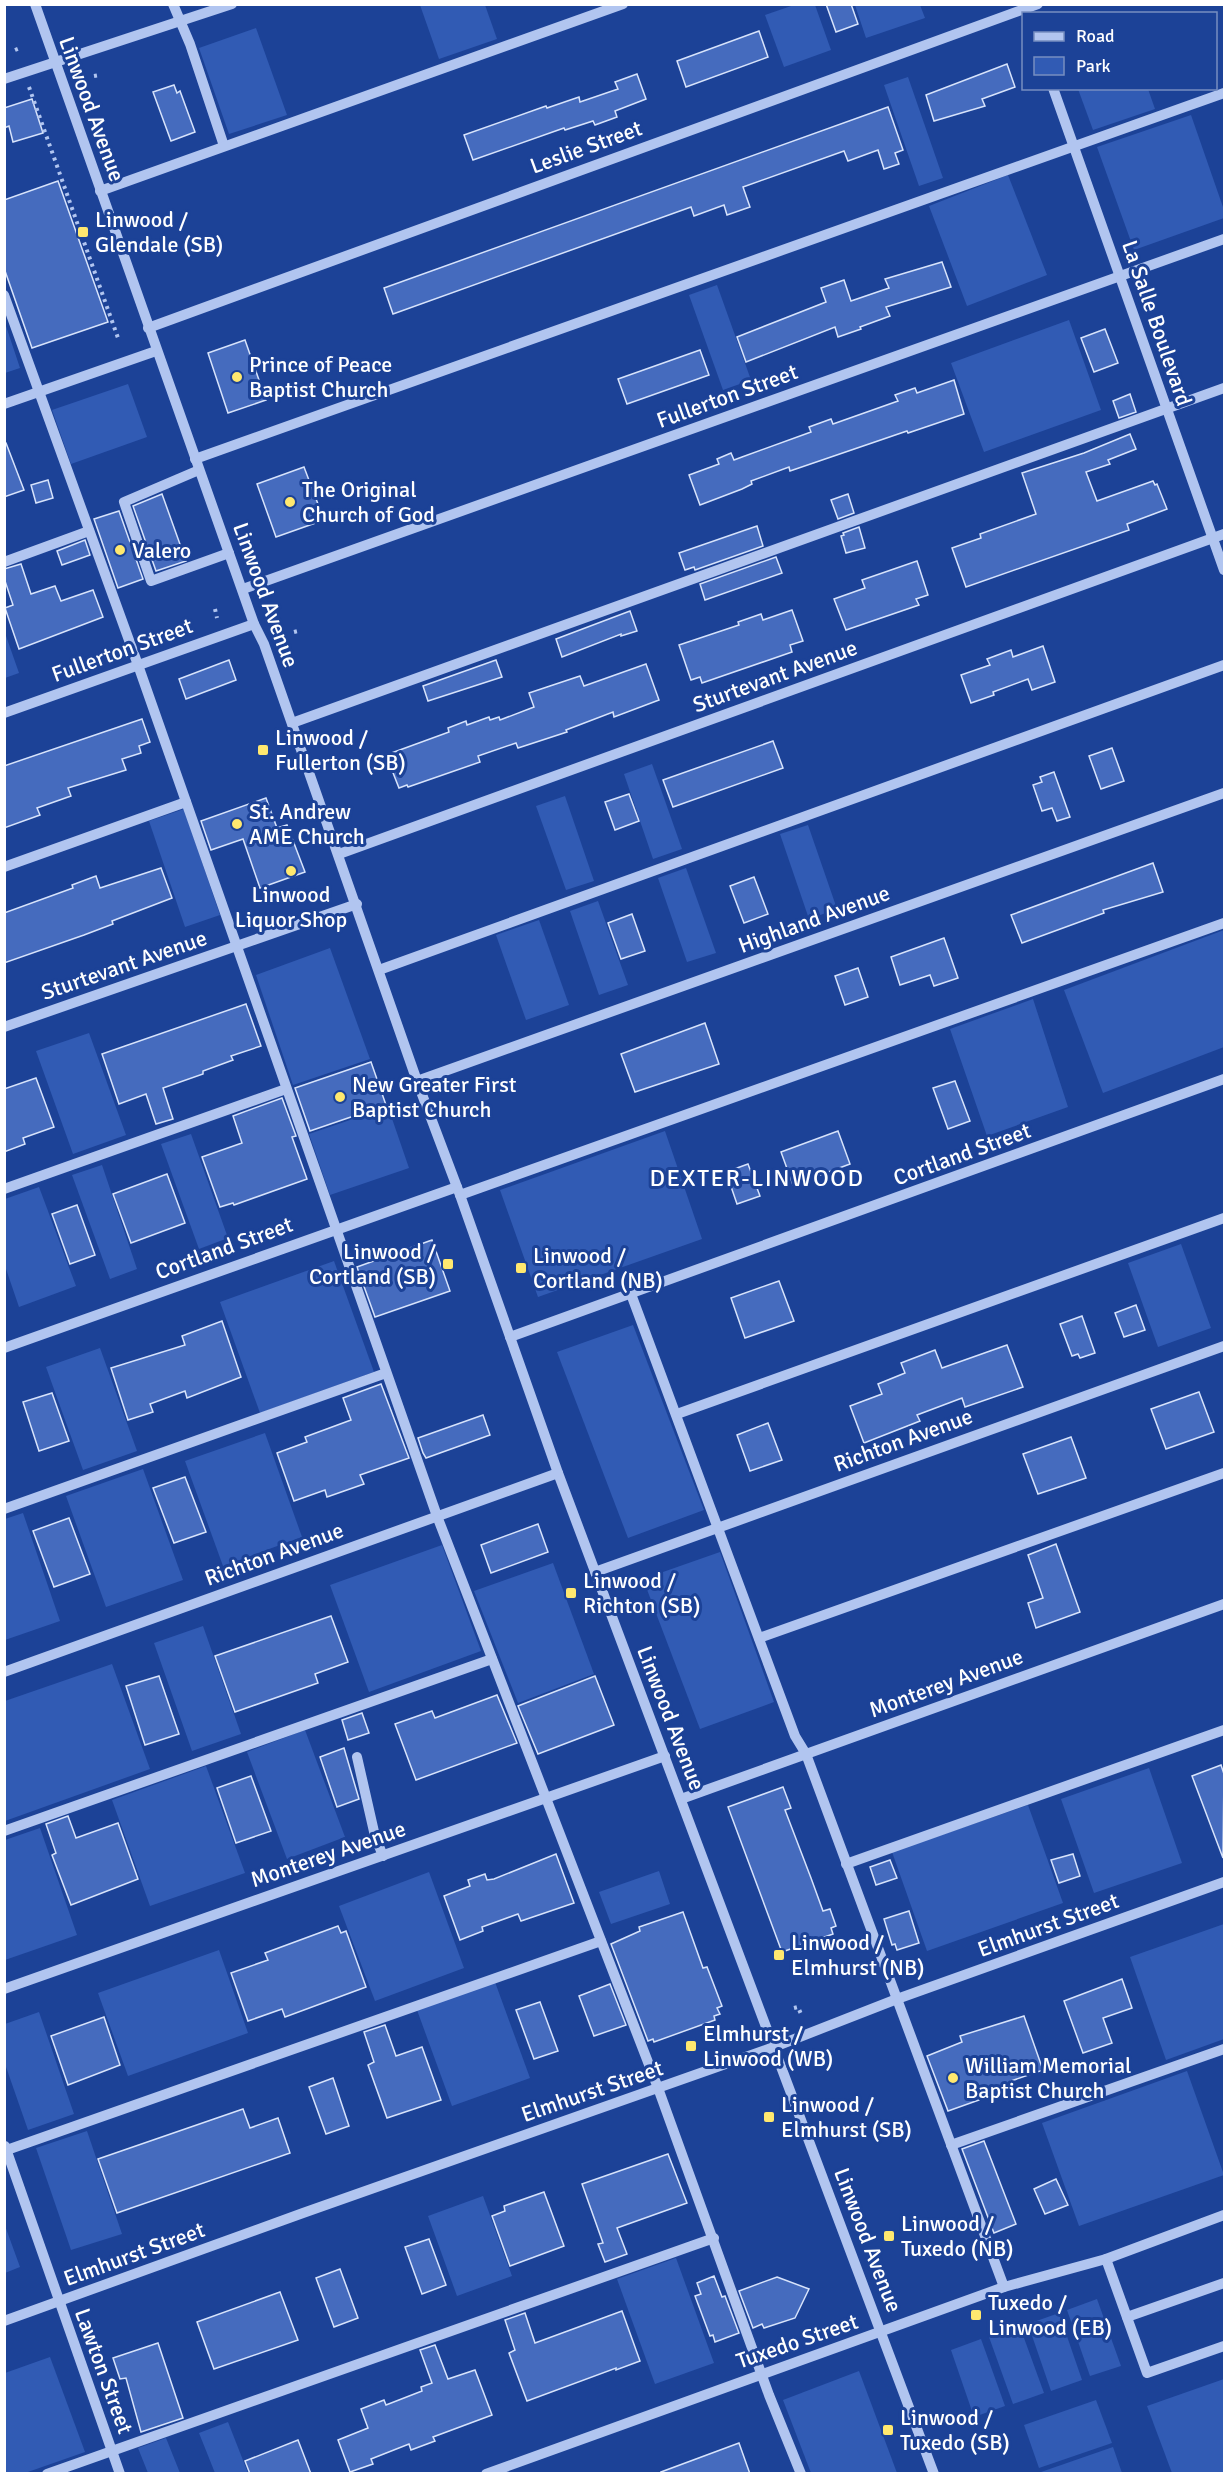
<svg xmlns="http://www.w3.org/2000/svg" width="1229" height="2478" viewBox="0 0 1229 2478" font-family="Signika,sans-serif">
<rect width="100%" height="100%" fill="#1c4297"/>
<g fill="#315bb4">
<polygon points="420,5 485,5 497,39 439,59"/>
<polygon points="794,5 815,5 831,50 784,67 765,15"/>
<polygon points="855,5 920,5 925,18 866,38"/>
<polygon points="256,28 287,115 229,134 199,48"/>
<polygon points="908,77 943,178 919,186 884,85"/>
<polygon points="1078,89 1148,89 1155,109 1093,130"/>
<polygon points="1191,115 1224,210 1224,218 1134,250 1097,147"/>
<polygon points="1008,175 1047,275 967,306 929,206"/>
<polygon points="717,285 751,380 723,390 689,295"/>
<polygon points="1069,320 1101,410 984,452 951,363"/>
<polygon points="5,323 20,368 5,373 4,373"/>
<polygon points="128,384 147,437 71,464 52,410"/>
<polygon points="5,633 19,673 5,678 4,678"/>
<polygon points="652,764 682,849 653,859 624,774"/>
<polygon points="565,796 594,881 566,890 536,806"/>
<polygon points="184,809 220,915 185,927 149,821"/>
<polygon points="808,825 837,909 809,919 780,834"/>
<polygon points="686,868 716,953 687,962 658,878"/>
<polygon points="598,901 628,985 599,995 570,911"/>
<polygon points="539,920 569,1005 526,1020 496,935"/>
<polygon points="1224,930 1224,1047 1103,1093 1064,990"/>
<polygon points="330,948 370,1059 293,1085 256,975"/>
<polygon points="1033,999 1068,1107 987,1136 950,1029"/>
<polygon points="89,1033 126,1135 73,1154 36,1051"/>
<polygon points="388,1107 409,1168 330,1195 309,1134"/>
<polygon points="665,1131 702,1239 538,1297 500,1190"/>
<polygon points="191,1134 228,1238 199,1249 161,1144"/>
<polygon points="102,1165 137,1269 110,1279 72,1175"/>
<polygon points="39,1187 76,1286 19,1307 5,1266 5,1199"/>
<polygon points="1181,1244 1211,1328 1158,1347 1128,1263"/>
<polygon points="334,1261 374,1372 260,1413 220,1302"/>
<polygon points="633,1325 704,1510 628,1538 557,1352"/>
<polygon points="100,1348 137,1451 83,1470 46,1367"/>
<polygon points="265,1433 302,1537 223,1566 185,1461"/>
<polygon points="143,1469 183,1580 106,1607 66,1496"/>
<polygon points="23,1513 60,1621 5,1640 5,1519"/>
<polygon points="442,1545 481,1651 369,1692 330,1585"/>
<polygon points="720,1552 774,1702 700,1729 643,1579"/>
<polygon points="553,1563 594,1674 518,1703 474,1591"/>
<polygon points="203,1626 241,1734 192,1751 154,1643"/>
<polygon points="112,1664 150,1769 5,1821 5,1701"/>
<polygon points="305,1730 345,1837 287,1859 247,1752"/>
<polygon points="206,1766 245,1873 150,1906 112,1800"/>
<polygon points="1149,1768 1182,1863 1094,1893 1061,1799"/>
<polygon points="1028,1805 1063,1903 927,1951 892,1852"/>
<polygon points="40,1828 77,1935 5,1960 5,1840"/>
<polygon points="659,1871 670,1904 611,1924 599,1892"/>
<polygon points="429,1872 464,1968 375,2001 339,1906"/>
<polygon points="1224,1924 1224,2039 1166,2060 1130,1957"/>
<polygon points="219,1950 248,2033 128,2076 98,1993"/>
<polygon points="495,1982 530,2078 452,2106 417,2010"/>
<polygon points="39,2012 74,2114 28,2130 5,2064 5,2024"/>
<polygon points="1187,2071 1224,2175 1079,2226 1042,2123"/>
<polygon points="87,2131 122,2234 71,2250 36,2148"/>
<polygon points="483,2196 512,2276 457,2296 428,2216"/>
<polygon points="4,2223 20,2267 5,2273 4,2273"/>
<polygon points="676,2258 714,2363 655,2384 617,2279"/>
<polygon points="1097,2299 1121,2366 1090,2376 1067,2310"/>
<polygon points="1059,2313 1082,2380 1051,2391 1028,2324"/>
<polygon points="1020,2327 1044,2393 1013,2404 989,2337"/>
<polygon points="981,2339 1005,2406 974,2417 951,2350"/>
<polygon points="50,2357 85,2452 25,2473 5,2473 5,2373"/>
<polygon points="859,2371 897,2473 811,2473 783,2400"/>
<polygon points="1224,2379 1224,2473 1172,2473 1147,2406"/>
<polygon points="1096,2400 1112,2443 1039,2468 1024,2425"/>
<polygon points="228,2422 248,2473 215,2473 199,2433"/>
<polygon points="166,2438 180,2473 148,2473 138,2448"/>
<polygon points="1113,2447 1122,2473 1041,2473 1041,2472"/>
</g>
<g fill="#456bbe" stroke="#d7e3fb" stroke-width="1.5">
<polygon points="826,4 851,4 858,24 836,32"/>
<polygon points="759,31 768,57 686,87 677,61"/>
<polygon points="1007,64 1015,87 982,99 985,106 934,121 926,95"/>
<polygon points="637,74 646,99 615,111 617,117 595,125 593,121 565,130 564,128 473,160 464,135 546,106 547,108 579,97 580,102 618,89 615,82"/>
<polygon points="174,85 177,93 180,91 195,132 171,141 153,92"/>
<polygon points="32,99 43,133 13,142 9,126 4,128 4,108"/>
<polygon points="888,107 903,150 895,153 899,164 884,169 878,150 848,161 844,151 743,187 750,207 727,215 724,205 694,216 691,207 393,314 384,288"/>
<polygon points="58,181 108,322 32,348 4,268 4,200"/>
<polygon points="942,262 951,287 886,307 890,316 860,327 861,329 838,337 835,327 746,362 737,337 826,302 821,288 844,280 851,301 889,288 885,279"/>
<polygon points="1105,329 1118,363 1094,372 1081,338"/>
<polygon points="245,340 266,400 228,413 208,353"/>
<polygon points="700,350 709,375 627,404 618,379"/>
<polygon points="954,380 964,414 908,433 907,431 790,471 789,467 751,481 752,484 742,489 700,505 689,475 719,464 717,459 731,453 734,460 742,457 811,432 809,427 831,419 833,424 898,401 895,395 915,388 917,393"/>
<polygon points="1130,394 1136,412 1119,418 1113,401"/>
<polygon points="1130,434 1136,449 1108,460 1110,464 1086,472 1097,501 1153,481 1155,485 1157,484 1167,509 1127,524 1129,530 966,587 952,548 981,538 980,534 1036,514 1022,473 1084,453"/>
<polygon points="4,443 6,443 24,490 4,497"/>
<polygon points="304,467 324,520 276,537 257,484"/>
<polygon points="48,480 53,498 36,503 31,485"/>
<polygon points="162,494 186,561 156,571 133,506"/>
<polygon points="848,494 854,513 838,519 831,500"/>
<polygon points="119,511 143,579 118,588 94,519"/>
<polygon points="757,526 763,546 695,570 694,567 685,570 679,553"/>
<polygon points="859,527 865,548 846,553 841,536 844,535 843,533"/>
<polygon points="85,540 90,555 62,565 57,551"/>
<polygon points="776,557 782,573 705,600 700,584"/>
<polygon points="917,561 928,595 916,599 919,605 846,630 834,599 865,588 862,580"/>
<polygon points="21,564 31,594 55,586 61,601 93,590 103,617 19,649 5,608 13,605 4,578 4,569"/>
<polygon points="792,610 803,641 790,645 792,652 702,683 700,677 691,680 679,645 739,625 738,622 761,614 763,620"/>
<polygon points="630,611 637,631 621,636 621,634 562,657 556,639"/>
<polygon points="1043,646 1055,682 1032,690 1028,679 993,692 994,695 971,703 961,675 990,665 987,659 1011,650 1013,657"/>
<polygon points="229,660 236,680 186,699 179,679"/>
<polygon points="496,660 502,677 428,701 423,686"/>
<polygon points="646,664 659,700 614,717 613,712 566,730 567,732 518,748 516,743 478,756 480,762 408,787 407,785 399,788 386,755 449,732 448,728 466,721 467,725 489,717 490,720 499,717 500,720 534,707 529,693 580,676 584,686"/>
<polygon points="142,719 150,742 139,746 141,753 122,759 126,770 68,788 71,796 37,808 40,815 4,828 4,766"/>
<polygon points="773,741 783,768 673,807 663,780"/>
<polygon points="1112,748 1124,781 1101,789 1089,756"/>
<polygon points="1054,772 1070,817 1057,821 1052,808 1042,811 1033,785 1042,782 1040,777"/>
<polygon points="629,794 639,821 615,830 605,802"/>
<polygon points="266,798 277,828 287,825 305,872 260,888 243,839 211,850 201,821"/>
<polygon points="1153,863 1163,892 1103,910 1104,913 1022,943 1011,915"/>
<polygon points="161,868 172,898 112,921 113,924 84,935 4,963 4,913 73,888 72,885 96,876 100,888"/>
<polygon points="754,877 768,914 744,923 730,886"/>
<polygon points="632,914 645,951 621,959 608,923"/>
<polygon points="944,938 958,978 934,986 930,975 900,985 891,957"/>
<polygon points="858,968 868,997 845,1005 835,976"/>
<polygon points="246,1004 261,1046 231,1056 233,1060 203,1071 203,1074 163,1088 173,1119 156,1124 146,1094 119,1104 102,1054"/>
<polygon points="705,1023 719,1064 635,1092 621,1054"/>
<polygon points="371,1062 386,1105 310,1131 295,1088"/>
<polygon points="36,1078 54,1127 23,1138 25,1144 4,1152 4,1089"/>
<polygon points="955,1081 970,1121 948,1129 933,1088"/>
<polygon points="282,1098 296,1136 292,1137 307,1179 234,1205 233,1203 220,1207 202,1157 242,1143 233,1116"/>
<polygon points="838,1131 850,1164 793,1185 781,1152"/>
<polygon points="748,1164 760,1196 737,1204 726,1172"/>
<polygon points="167,1174 185,1223 131,1243 113,1194"/>
<polygon points="77,1205 95,1255 70,1264 52,1214"/>
<polygon points="432,1240 450,1291 375,1317 357,1267"/>
<polygon points="779,1281 794,1321 745,1338 731,1298"/>
<polygon points="1136,1305 1145,1330 1124,1337 1115,1313"/>
<polygon points="1082,1316 1095,1353 1080,1358 1078,1354 1072,1356 1060,1324"/>
<polygon points="222,1321 241,1377 187,1398 185,1391 150,1404 153,1412 128,1420 111,1368 185,1345 182,1336"/>
<polygon points="1007,1345 1023,1387 965,1407 962,1398 917,1415 920,1421 864,1443 850,1406 882,1394 878,1384 905,1373 901,1363 935,1350 942,1368"/>
<polygon points="381,1384 409,1458 360,1475 364,1484 327,1497 325,1490 294,1501 277,1453 307,1442 305,1437 351,1420 343,1398"/>
<polygon points="1199,1392 1214,1432 1166,1449 1151,1409"/>
<polygon points="52,1393 69,1441 39,1451 23,1402"/>
<polygon points="483,1415 490,1435 426,1458 423,1453 418,1438"/>
<polygon points="768,1423 782,1460 750,1471 737,1435"/>
<polygon points="1071,1437 1086,1478 1038,1494 1023,1454"/>
<polygon points="185,1477 206,1532 174,1543 153,1488"/>
<polygon points="69,1518 90,1574 54,1587 33,1531"/>
<polygon points="538,1524 548,1552 491,1573 481,1545"/>
<polygon points="1056,1544 1080,1612 1036,1628 1028,1603 1043,1598 1028,1555"/>
<polygon points="331,1616 348,1662 315,1674 318,1683 235,1712 215,1656"/>
<polygon points="159,1676 179,1734 145,1745 126,1686"/>
<polygon points="595,1676 614,1725 538,1754 518,1706"/>
<polygon points="497,1695 517,1743 416,1780 395,1724 432,1711 435,1718"/>
<polygon points="362,1713 369,1733 348,1740 342,1720"/>
<polygon points="344,1748 359,1799 337,1807 320,1757"/>
<polygon points="1221,1765 1224,1774 1223,1858 1192,1776"/>
<polygon points="251,1776 271,1831 236,1843 217,1788"/>
<polygon points="783,1787 791,1808 785,1810 811,1878 823,1911 830,1909 836,1926 831,1928 833,1934 782,1952 728,1807"/>
<polygon points="68,1816 76,1838 118,1823 138,1879 71,1905 52,1855 56,1853 46,1824"/>
<polygon points="556,1854 574,1903 521,1921 518,1914 482,1927 483,1931 460,1940 444,1896 470,1886 468,1880 485,1874 487,1880 494,1879"/>
<polygon points="1073,1854 1080,1876 1059,1883 1051,1860"/>
<polygon points="890,1860 897,1878 876,1885 870,1867"/>
<polygon points="909,1911 919,1943 897,1950 895,1944 892,1945 884,1919"/>
<polygon points="683,1912 703,1968 707,1967 722,2006 717,2008 720,2014 714,2016 715,2020 654,2042 653,2039 648,2041 611,1944 640,1931 639,1927"/>
<polygon points="338,1926 341,1933 346,1931 366,1987 285,2017 282,2009 248,2021 231,1973 268,1960 265,1953"/>
<polygon points="1122,1979 1132,2008 1103,2018 1112,2043 1083,2053 1064,2001"/>
<polygon points="610,1984 626,2025 594,2036 579,1996"/>
<polygon points="540,2002 558,2051 534,2059 516,2010"/>
<polygon points="1024,2016 1043,2070 1011,2081 1012,2084 978,2096 979,2100 948,2111 927,2056 962,2042 960,2036"/>
<polygon points="104,2017 120,2065 68,2085 51,2036"/>
<polygon points="385,2025 396,2056 422,2047 441,2100 387,2118 368,2065 374,2062 364,2032"/>
<polygon points="333,2078 349,2126 326,2134 309,2087"/>
<polygon points="243,2109 250,2128 278,2118 290,2153 117,2213 98,2159"/>
<polygon points="984,2141 1016,2224 994,2233 962,2149"/>
<polygon points="668,2154 687,2203 617,2228 627,2254 605,2262 598,2244 603,2243 582,2184"/>
<polygon points="1056,2179 1068,2205 1045,2214 1034,2189"/>
<polygon points="544,2192 564,2246 510,2266 492,2216 505,2211 504,2206"/>
<polygon points="429,2239 446,2285 422,2294 405,2247"/>
<polygon points="340,2269 358,2318 334,2327 316,2278"/>
<polygon points="714,2276 722,2297 725,2296 739,2333 715,2342 713,2335 710,2336 695,2296 701,2294 697,2283"/>
<polygon points="777,2277 809,2289 795,2318 764,2328 762,2324 753,2328 739,2291"/>
<polygon points="280,2292 298,2340 214,2369 197,2322"/>
<polygon points="622,2311 640,2361 616,2370 616,2368 527,2401 509,2353 515,2350 505,2320 525,2313 535,2343"/>
<polygon points="158,2343 183,2418 141,2432 126,2378 120,2379 113,2358"/>
<polygon points="435,2345 448,2379 475,2370 492,2415 433,2437 435,2441 411,2450 409,2444 371,2459 373,2464 350,2472 338,2440 368,2428 361,2409 384,2400 386,2405 422,2391 421,2387 432,2383 420,2350"/>
<polygon points="298,2440 311,2474 250,2474 245,2461"/>
<polygon points="739,2443 750,2474 662,2474 661,2472"/>
</g>
<g fill="none" stroke-linecap="round" stroke-linejoin="round">
<g stroke="#b1c5f0" stroke-width="4" stroke-dasharray="3 4.5" stroke-linecap="butt">
<polyline points="15,50 20,48"/>
<polyline points="94,76 100,75"/>
<polyline points="29,87 118,338"/>
<polyline points="215,609 217,618"/>
<polyline points="294,632 298,631"/>
<polyline points="794,2008 798,2007 801,2014"/>
<polyline points="816,2055 819,2063"/>
</g>
<g stroke="#b1c5f0" stroke-width="10">
<polyline points="35,4 254,624 264,644 417,1081 460,1195 558,1473 934,2474"/>
<polyline points="173,4 190,44 224,146"/>
<polyline points="4,79 232,4"/>
<polyline points="1053,88 1224,570"/>
<polyline points="100,191 623,4"/>
<polyline points="4,295 138,665 437,1516 658,2088 769,2395 801,2474"/>
<polyline points="148,328 1038,4"/>
<polyline points="4,404 156,351"/>
<polyline points="195,459 1224,93"/>
<polyline points="199,470 124,502 151,581 229,553"/>
<polyline points="4,562 89,531"/>
<polyline points="243,589 1224,239"/>
<polyline points="4,713 254,624"/>
<polyline points="292,723 1224,388"/>
<polyline points="339,854 1224,534"/>
<polyline points="4,867 186,802"/>
<polyline points="379,970 1224,665"/>
<polyline points="4,1027 357,904"/>
<polyline points="417,1081 1224,793"/>
<polyline points="4,1189 286,1089"/>
<polyline points="460,1195 1224,923"/>
<polyline points="631,1294 795,1736 806,1754 1004,2287"/>
<polyline points="510,1337 1224,1079"/>
<polyline points="4,1348 457,1187"/>
<polyline points="677,1414 1224,1218"/>
<polyline points="4,1509 386,1373"/>
<polyline points="595,1572 1224,1346"/>
<polyline points="759,1638 1224,1473"/>
<polyline points="4,1672 558,1473"/>
<polyline points="357,1757 375,1836 383,1856"/>
<polyline points="681,1799 1224,1604"/>
<polyline points="4,1831 492,1659"/>
<polyline points="846,1864 1224,1730"/>
<polyline points="4,1989 665,1756"/>
<polyline points="951,2145 1224,2049"/>
<polyline points="5,2146 120,2474"/>
<polyline points="4,2151 601,1941"/>
<polyline points="1106,2259 1147,2373 1224,2346"/>
<polyline points="1127,2317 1224,2283"/>
<polyline points="4,2321 303,2213 774,2047 897,1999 1224,1882"/>
<polyline points="47,2474 714,2238"/>
<polyline points="486,2474 1004,2287 1106,2259 1224,2215"/>
</g>
</g>
<g fill="#ffe86f" stroke="#1c4297" stroke-width="2">
<rect x="77" y="226" width="12" height="12" rx="3"/>
<circle cx="237" cy="377" r="6"/>
<circle cx="290" cy="502" r="6"/>
<circle cx="120" cy="550" r="6"/>
<rect x="257" y="744" width="12" height="12" rx="3"/>
<circle cx="237" cy="824" r="6"/>
<circle cx="291" cy="871" r="6"/>
<circle cx="340" cy="1097" r="6"/>
<rect x="442" y="1258" width="12" height="12" rx="3"/>
<rect x="515" y="1262" width="12" height="12" rx="3"/>
<rect x="565" y="1587" width="12" height="12" rx="3"/>
<rect x="773" y="1949" width="12" height="12" rx="3"/>
<rect x="685" y="2040" width="12" height="12" rx="3"/>
<circle cx="953" cy="2078" r="6"/>
<rect x="763" y="2111" width="12" height="12" rx="3"/>
<rect x="883" y="2230" width="12" height="12" rx="3"/>
<rect x="970" y="2309" width="12" height="12" rx="3"/>
<rect x="882" y="2424" width="12" height="12" rx="3"/>
</g>
<g text-anchor="middle" dominant-baseline="central" stroke-width="6" stroke-linejoin="round" paint-order="stroke">
<g font-size="22" fill="#fff" stroke="#1c4297">
<text transform="translate(92 109) rotate(70)">Linwood Avenue</text>
<text transform="translate(586 147) rotate(-20)">Leslie Street</text>
<text transform="translate(1157 323) rotate(71)">La Salle Boulevard</text>
<text transform="translate(727 396) rotate(-20)">Fullerton Street</text>
<text transform="translate(266 595) rotate(70)">Linwood Avenue</text>
<text transform="translate(122 650) rotate(-20)">Fullerton Street</text>
<text transform="translate(775 676) rotate(-20)">Sturtevant Avenue</text>
<text transform="translate(814 919) rotate(-20)">Highland Avenue</text>
<text transform="translate(124 965) rotate(-19)">Sturtevant Avenue</text>
<text transform="translate(962 1154) rotate(-20)">Cortland Street</text>
<text transform="translate(224 1248) rotate(-20)">Cortland Street</text>
<text transform="translate(903 1440) rotate(-20)">Richton Avenue</text>
<text transform="translate(274 1554) rotate(-20)">Richton Avenue</text>
<text transform="translate(946 1683) rotate(-20)">Monterey Avenue</text>
<text transform="translate(671 1718) rotate(69)">Linwood Avenue</text>
<text transform="translate(328 1854) rotate(-19)">Monterey Avenue</text>
<text transform="translate(1048 1925) rotate(-20)">Elmhurst Street</text>
<text transform="translate(592 2091) rotate(-19)">Elmhurst Street</text>
<text transform="translate(868 2240) rotate(69)">Linwood Avenue</text>
<text transform="translate(134 2254) rotate(-20)">Elmhurst Street</text>
<text transform="translate(797 2341) rotate(-19)">Tuxedo Street</text>
<text transform="translate(104 2371) rotate(70)">Lawton Street</text>
</g>
<g font-size="22" fill="#fff" stroke="#1c4297" text-anchor="start">
<text x="95" y="219">Linwood /<tspan x="95" dy="25">Glendale (SB)</tspan></text>
<text x="249" y="364">Prince of Peace<tspan x="249" dy="25">Baptist Church</tspan></text>
<text x="302" y="489">The Original<tspan x="302" dy="25">Church of God</tspan></text>
<text x="132" y="550">Valero</text>
<text x="275" y="737">Linwood /<tspan x="275" dy="25">Fullerton (SB)</tspan></text>
<text x="249" y="811">St. Andrew<tspan x="249" dy="25">AME Church</tspan></text>
<text x="291" y="894" text-anchor="middle">Linwood<tspan x="291" dy="25">Liquor Shop</tspan></text>
<text x="352" y="1084">New Greater First<tspan x="352" dy="25">Baptist Church</tspan></text>
<text x="436" y="1251" text-anchor="end">Linwood /<tspan x="436" dy="25">Cortland (SB)</tspan></text>
<text x="533" y="1255">Linwood /<tspan x="533" dy="25">Cortland (NB)</tspan></text>
<text x="583" y="1580">Linwood /<tspan x="583" dy="25">Richton (SB)</tspan></text>
<text x="791" y="1942">Linwood /<tspan x="791" dy="25">Elmhurst (NB)</tspan></text>
<text x="703" y="2033">Elmhurst /<tspan x="703" dy="25">Linwood (WB)</tspan></text>
<text x="965" y="2065">William Memorial<tspan x="965" dy="25">Baptist Church</tspan></text>
<text x="781" y="2104">Linwood /<tspan x="781" dy="25">Elmhurst (SB)</tspan></text>
<text x="901" y="2223">Linwood /<tspan x="901" dy="25">Tuxedo (NB)</tspan></text>
<text x="988" y="2302">Tuxedo /<tspan x="988" dy="25">Linwood (EB)</tspan></text>
<text x="900" y="2417">Linwood /<tspan x="900" dy="25">Tuxedo (SB)</tspan></text>
</g>
<g font-size="24" letter-spacing="1.5" fill="#fff" stroke="#1c4297">
<text x="757" y="1178">DEXTER-LINWOOD</text>
</g>
</g>
<rect width="1229" height="2478" fill="none" stroke="#ffffff" stroke-width="12"/>
<rect x="1022" y="12" width="195" height="78" fill="#1c4297" stroke="#778ec1" stroke-width="1.5"/>
<rect x="1034" y="32" width="30" height="9" fill="#b1c5f0" stroke="#778ec1" stroke-width="1.5"/>
<text x="1076" y="42" font-size="18" fill="#ffffff">Road</text>
<rect x="1034" y="57" width="30" height="18" fill="#315bb4" stroke="#778ec1" stroke-width="1.5"/>
<text x="1076" y="72" font-size="18" fill="#ffffff">Park</text>
</svg>
